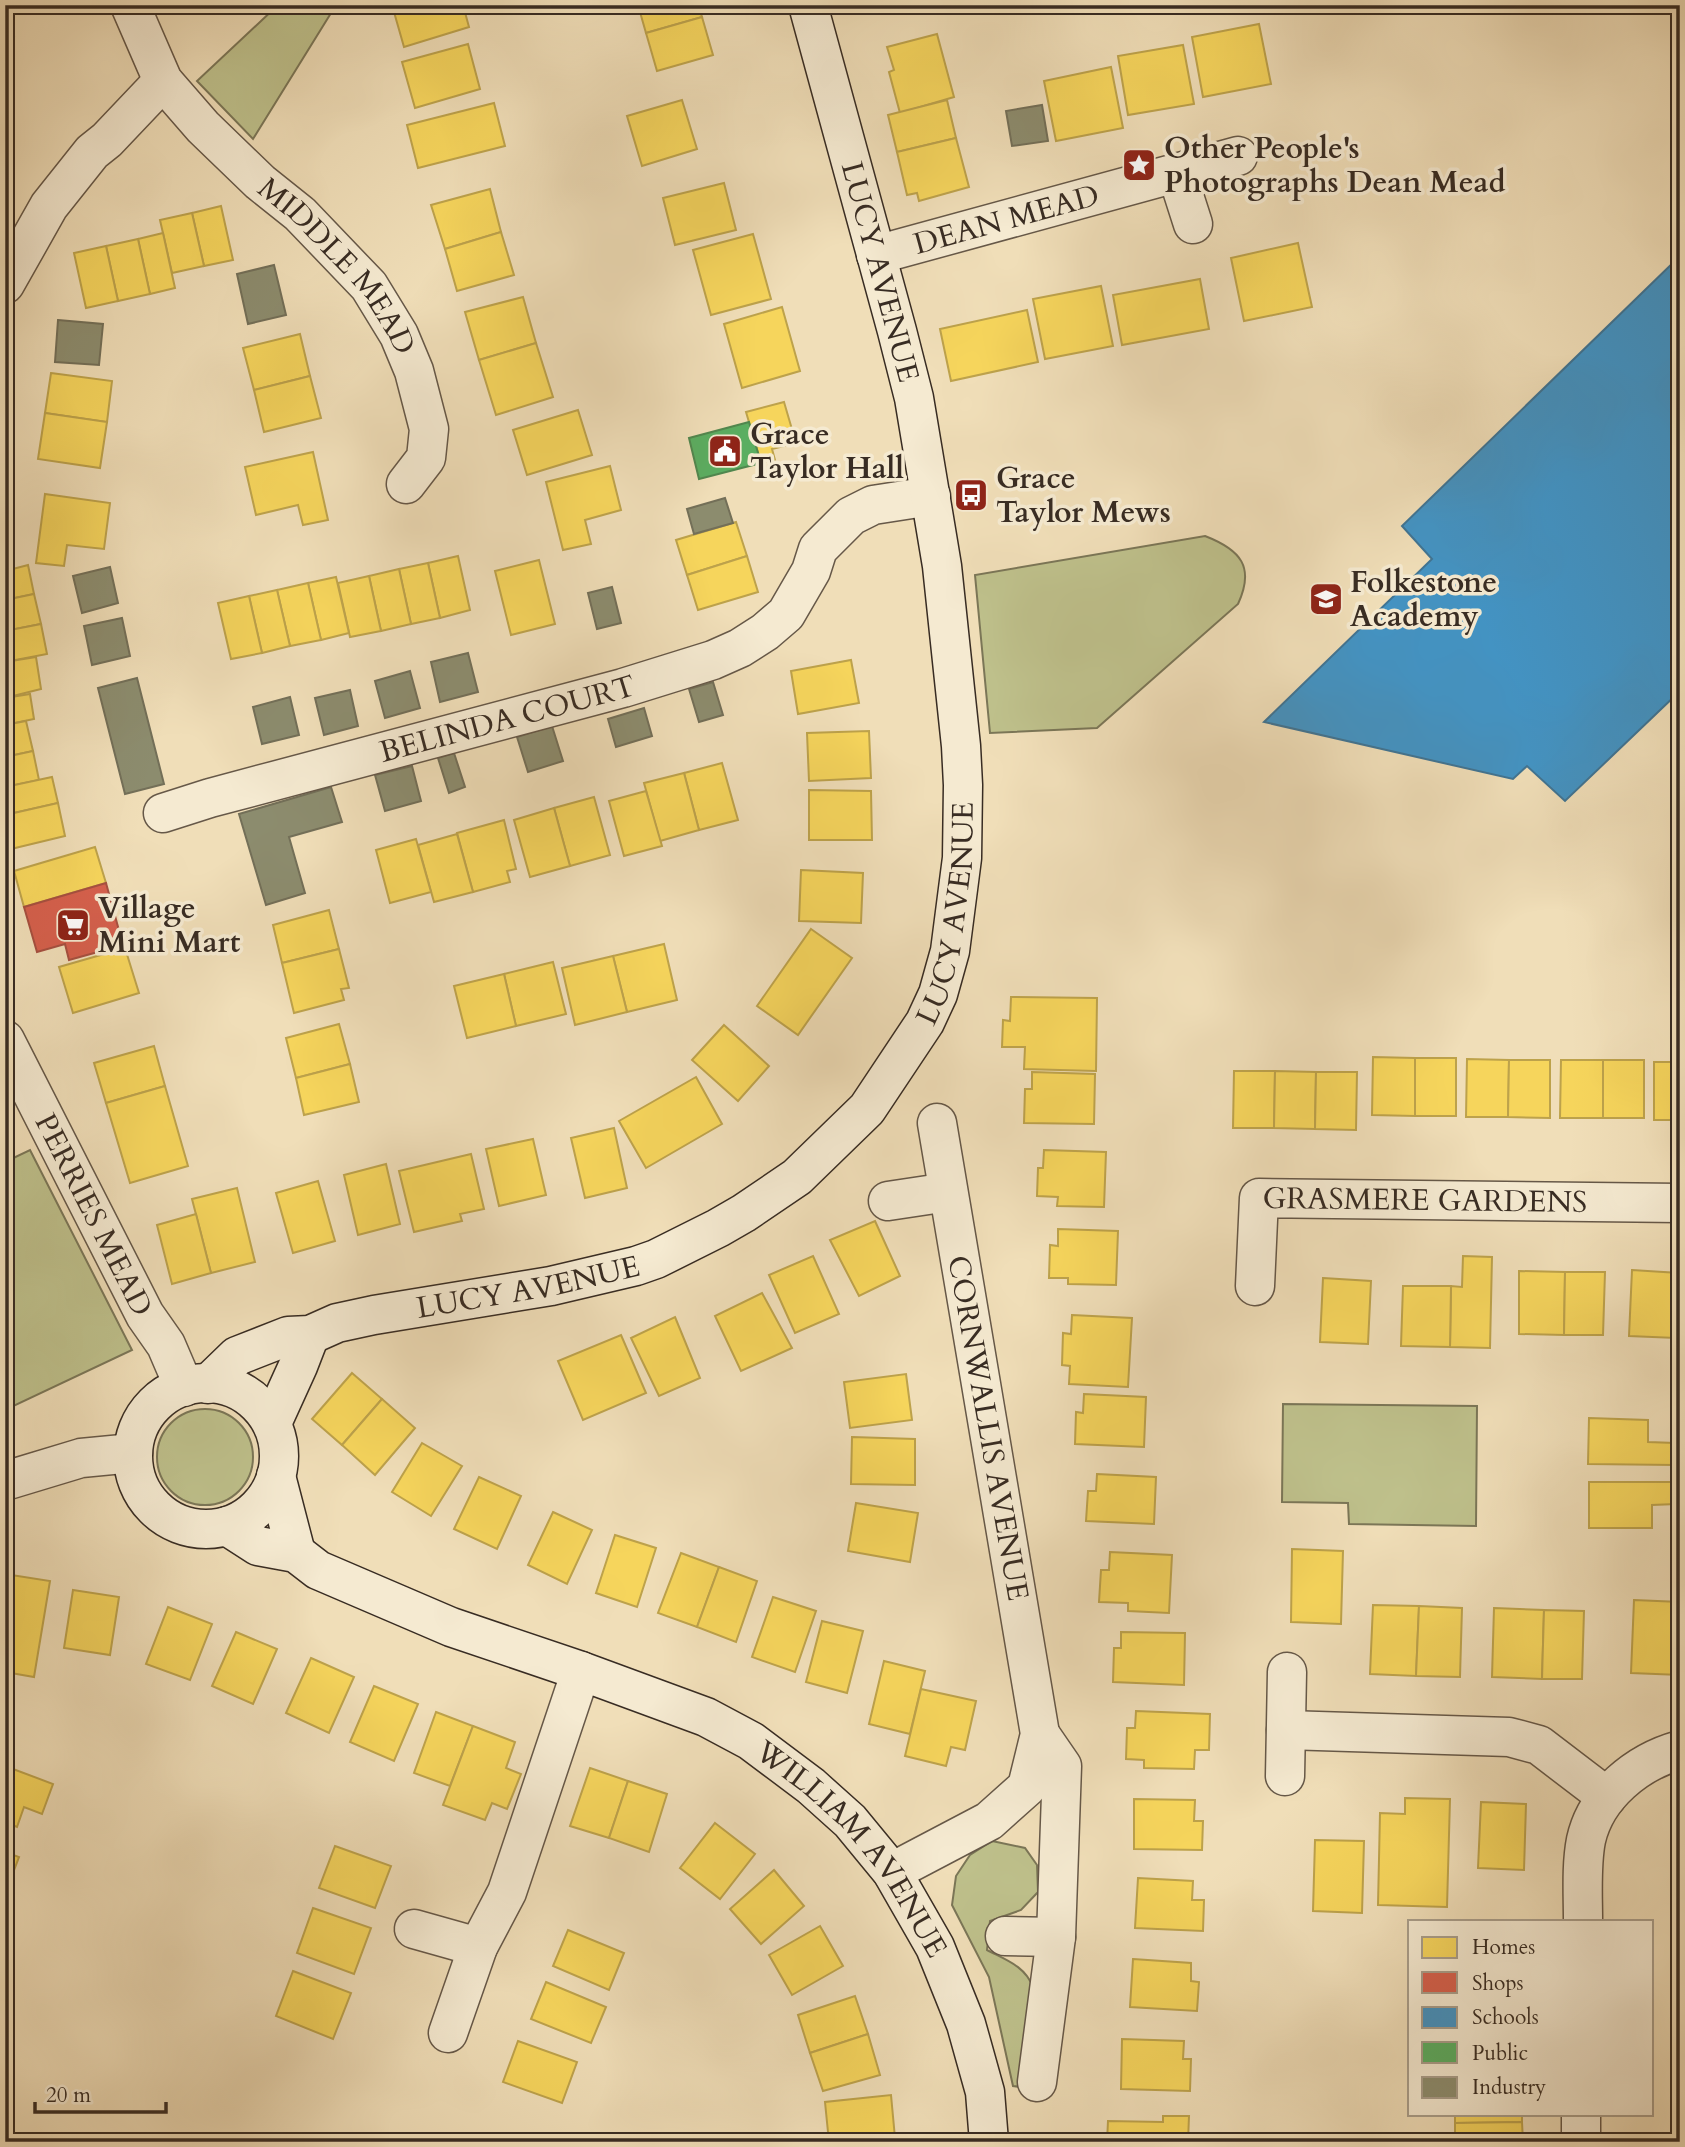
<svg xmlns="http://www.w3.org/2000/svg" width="1685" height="2147" viewBox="0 0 1685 2147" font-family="Cardo,serif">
<rect width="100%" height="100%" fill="#f0deb8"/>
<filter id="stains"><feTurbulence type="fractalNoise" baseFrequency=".00286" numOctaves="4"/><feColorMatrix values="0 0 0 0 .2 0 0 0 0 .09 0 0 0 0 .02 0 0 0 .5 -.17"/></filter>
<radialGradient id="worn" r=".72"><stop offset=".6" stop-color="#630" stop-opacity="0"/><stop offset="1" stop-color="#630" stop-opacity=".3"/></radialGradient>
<g fill="#bec08b" stroke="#7b7657" stroke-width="2">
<polygon points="278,5 336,5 253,139 197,81"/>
<path d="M1205,536C1241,550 1255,567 1238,604L1097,728L990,733L975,575Z"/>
<polygon points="30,1150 132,1350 5,1410 5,1162"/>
<polygon points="1283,1404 1477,1406 1476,1526 1349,1524 1348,1503 1282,1502"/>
<circle cx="205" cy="1457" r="48"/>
<path d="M992,1841L1025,1848L1037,1865L1038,1892L1021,1910L990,1921L987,1950C1006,1960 1025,1966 1033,1987L1021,2087L1013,2086L989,1977L952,1905L956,1876L970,1855Z"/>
</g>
<g fill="#f6d55c" stroke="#bda24b" stroke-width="2">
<polygon points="392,5 463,5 469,27 404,47"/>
<polygon points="638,5 698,5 702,17 646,33"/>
<polygon points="702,17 713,55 657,71 646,33"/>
<polygon points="1259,24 1271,84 1203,97 1192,37"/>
<polygon points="937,34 954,97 900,113 889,72 894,70 887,47"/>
<polygon points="5,35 14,37 5,93"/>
<polygon points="468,44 480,89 415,108 402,62"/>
<polygon points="1183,45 1194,104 1128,115 1118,56"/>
<polygon points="1111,67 1123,128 1056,141 1044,81"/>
<polygon points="682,100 697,149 642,166 627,116"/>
<polygon points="947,100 956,138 897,152 888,115"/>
<polygon points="494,103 505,146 418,168 407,125"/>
<polygon points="956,138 969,187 919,201 917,193 907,195 897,152"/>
<polygon points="724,183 736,230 675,245 663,198"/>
<polygon points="490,189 501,232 445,249 431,205"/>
<polygon points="221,206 233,260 204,266 192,213"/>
<polygon points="192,213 204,266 172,273 160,220"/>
<polygon points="501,232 514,275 457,291 445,249"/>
<polygon points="163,233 175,288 150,294 138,239"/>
<polygon points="753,234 771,299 711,315 693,250"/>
<polygon points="138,239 150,294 118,301 106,246"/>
<polygon points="1298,243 1312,307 1244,321 1231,258"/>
<polygon points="106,246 118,301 86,308 74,253"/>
<polygon points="1200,279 1209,329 1122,345 1113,295"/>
<polygon points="1101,286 1113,346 1045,359 1033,299"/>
<polygon points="523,297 536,343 479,360 465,312"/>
<polygon points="782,307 800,371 742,388 724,324"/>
<polygon points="1027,310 1038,362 951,381 940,329"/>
<polygon points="300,334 310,376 254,390 243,348"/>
<polygon points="536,343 553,397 496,415 479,360"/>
<polygon points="51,373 112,381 107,422 45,413"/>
<polygon points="310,376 321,418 264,432 254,390"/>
<polygon points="784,402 796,443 772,449 775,460 761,463 746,412"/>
<polygon points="578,410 592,455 527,475 513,430"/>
<polygon points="45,413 107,422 100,468 38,459"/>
<polygon points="313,452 328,520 303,525 298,505 256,515 245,467"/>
<polygon points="610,466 621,510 585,520 591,544 563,550 546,482"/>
<polygon points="45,494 110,503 104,549 67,545 64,566 36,563"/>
<polygon points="736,522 747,556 687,575 676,540"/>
<polygon points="458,556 470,610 440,618 428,563"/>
<polygon points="747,556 758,592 698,610 687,575"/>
<polygon points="539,560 555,624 511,635 495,571"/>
<polygon points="428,563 440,618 411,624 399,569"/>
<polygon points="28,565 34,594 5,600 5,571"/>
<polygon points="399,569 411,624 381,631 369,576"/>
<polygon points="369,576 381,631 350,637 338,583"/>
<polygon points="336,577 349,633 321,640 308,583"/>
<polygon points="308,583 321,640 290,646 277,590"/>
<polygon points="277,590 290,646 262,653 249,596"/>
<polygon points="34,594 41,624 5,631 5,600"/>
<polygon points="249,596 262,653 231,659 218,603"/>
<polygon points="41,624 47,654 5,662 5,631"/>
<polygon points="36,657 41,689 5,698 5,662"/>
<polygon points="851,660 859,703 798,714 791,671"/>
<polygon points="30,694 34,719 5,725 5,698"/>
<polygon points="26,721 33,751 5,757 5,725"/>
<polygon points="869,731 871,778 809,781 807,733"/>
<polygon points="33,751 39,780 5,787 5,757"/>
<polygon points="722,763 738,820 699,830 684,773"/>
<polygon points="684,773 699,830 660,841 644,783"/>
<polygon points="52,777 58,803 5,815 5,787"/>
<polygon points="809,790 871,791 872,840 809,840"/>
<polygon points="646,791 662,846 624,856 609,801"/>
<polygon points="594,797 610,855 570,866 554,808"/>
<polygon points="58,803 65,836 11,849 5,815"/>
<polygon points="554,808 570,866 530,877 514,820"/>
<polygon points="504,820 516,869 507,871 510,882 473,892 457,833"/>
<polygon points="457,834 473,892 434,902 418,845"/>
<polygon points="416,839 431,892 390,903 376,850"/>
<polygon points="95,847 106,883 24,907 14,871"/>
<polygon points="801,870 863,873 861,923 799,921"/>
<polygon points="329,910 339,949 282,963 273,925"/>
<polygon points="811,929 852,958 798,1035 757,1006"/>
<polygon points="664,944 677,1000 627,1012 613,956"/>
<polygon points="125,948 139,993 73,1013 59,967"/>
<polygon points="339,949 349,988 341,989 344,1000 294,1013 282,963"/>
<polygon points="613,956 627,1012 575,1025 562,968"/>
<polygon points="553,962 566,1014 516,1026 504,974"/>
<polygon points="504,974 516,1026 467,1038 454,986"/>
<polygon points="1011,997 1097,998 1096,1071 1024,1069 1025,1047 1002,1047 1003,1020 1010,1021"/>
<polygon points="339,1024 350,1064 296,1078 286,1038"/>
<polygon points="724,1025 769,1066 738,1101 692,1060"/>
<polygon points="154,1046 165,1086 106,1103 94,1063"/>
<polygon points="1373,1057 1415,1058 1415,1116 1372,1115"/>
<rect x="1415" y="1058" width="41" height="58"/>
<polygon points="1467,1059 1509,1060 1508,1117 1466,1117"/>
<polygon points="1509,1060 1550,1060 1550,1118 1508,1117"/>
<polygon points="1561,1060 1603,1060 1603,1118 1560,1118"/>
<rect x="1603" y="1060" width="41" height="58"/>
<rect x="1654" y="1062" width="26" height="58"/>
<polygon points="350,1064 359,1102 304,1115 296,1078"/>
<polygon points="1234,1071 1275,1071 1274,1128 1233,1128"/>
<polygon points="1275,1071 1316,1072 1315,1129 1274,1128"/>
<polygon points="1032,1072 1095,1074 1094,1124 1024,1123 1025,1089 1032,1089"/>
<polygon points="1316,1072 1357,1072 1356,1130 1315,1129"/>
<polygon points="696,1077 722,1124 646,1168 619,1121"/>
<polygon points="165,1086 188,1166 130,1183 106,1103"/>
<polygon points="614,1128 627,1188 585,1198 571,1138"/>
<polygon points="533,1139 546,1195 499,1206 486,1149"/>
<polygon points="1044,1150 1106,1152 1104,1207 1057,1206 1058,1197 1037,1196 1038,1168 1043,1168"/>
<polygon points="471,1154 484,1209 460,1214 462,1221 414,1232 399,1171"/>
<polygon points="386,1164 400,1224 358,1235 344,1175"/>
<polygon points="318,1181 335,1241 293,1253 276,1193"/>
<polygon points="237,1188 255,1262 211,1273 192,1199"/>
<polygon points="196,1214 211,1273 172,1284 157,1225"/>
<polygon points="875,1221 900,1276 859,1296 830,1240"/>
<polygon points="1058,1229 1118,1231 1116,1285 1068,1284 1068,1278 1049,1278 1050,1245 1058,1246"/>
<polygon points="813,1256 839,1314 795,1333 769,1275"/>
<polygon points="1463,1256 1492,1257 1490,1348 1450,1347 1451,1286 1462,1287"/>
<polygon points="1632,1270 1679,1273 1676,1338 1629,1336"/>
<polygon points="1519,1271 1565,1272 1564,1335 1519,1334"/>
<polygon points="1565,1272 1605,1272 1603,1335 1564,1335"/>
<polygon points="1323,1278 1371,1281 1368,1344 1320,1342"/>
<polygon points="1403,1286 1451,1286 1450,1347 1401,1346"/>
<polygon points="762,1293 792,1348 741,1371 715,1316"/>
<polygon points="1072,1315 1132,1318 1128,1387 1069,1384 1070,1366 1062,1365 1063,1333 1071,1334"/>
<polygon points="675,1317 700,1378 659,1396 631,1338"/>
<polygon points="621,1335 646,1393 583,1420 558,1361"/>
<polygon points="352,1373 382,1399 342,1445 312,1419"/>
<polygon points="906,1374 912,1420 850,1428 844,1382"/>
<polygon points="1084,1394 1146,1397 1144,1447 1075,1444 1076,1412 1083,1413"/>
<polygon points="382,1399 415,1428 375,1475 342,1445"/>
<polygon points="1589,1418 1648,1420 1648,1442 1675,1443 1675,1465 1588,1464"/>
<polygon points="852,1437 915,1439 915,1485 851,1484"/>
<polygon points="422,1443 462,1466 431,1516 392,1492"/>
<polygon points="1097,1474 1156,1477 1154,1524 1086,1521 1088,1491 1096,1491"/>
<polygon points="479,1477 521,1496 497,1549 454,1529"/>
<polygon points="1589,1482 1676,1482 1676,1504 1652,1505 1652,1528 1589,1528"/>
<polygon points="856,1503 918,1513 910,1562 848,1551"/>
<polygon points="553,1512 592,1530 567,1584 528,1565"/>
<polygon points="615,1535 656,1548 637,1607 596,1593"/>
<polygon points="1292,1549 1343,1551 1341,1624 1291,1622"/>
<polygon points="1110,1552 1172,1555 1169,1613 1128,1611 1128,1603 1099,1602 1101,1570 1109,1570"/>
<polygon points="681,1553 719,1567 697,1627 658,1613"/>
<polygon points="719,1567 757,1581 736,1642 697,1627"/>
<polygon points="5,1574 50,1581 34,1677 5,1672 10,1639 5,1638"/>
<polygon points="73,1590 119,1597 110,1655 64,1648"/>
<polygon points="773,1597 816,1611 795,1672 752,1657"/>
<polygon points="1634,1600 1680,1602 1680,1675 1631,1673"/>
<polygon points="1373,1605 1419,1606 1416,1676 1370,1674"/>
<polygon points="1419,1606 1462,1608 1460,1677 1416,1676"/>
<polygon points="168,1607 212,1624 190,1680 146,1664"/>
<polygon points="1494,1608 1544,1610 1542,1679 1492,1677"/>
<polygon points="1544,1610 1584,1611 1582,1679 1542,1679"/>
<polygon points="822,1621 863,1631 847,1693 806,1682"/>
<polygon points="236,1632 277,1649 253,1704 212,1686"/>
<polygon points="1121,1632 1185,1633 1184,1685 1113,1682 1114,1648 1121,1648"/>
<polygon points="311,1658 354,1677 329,1733 286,1713"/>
<polygon points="884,1661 925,1671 910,1734 869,1724"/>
<polygon points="374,1686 418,1704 394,1761 350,1742"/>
<polygon points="921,1689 976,1701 965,1750 951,1747 946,1766 905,1756"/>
<polygon points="1136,1711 1210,1714 1209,1750 1195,1750 1194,1769 1144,1768 1144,1760 1126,1759 1127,1728 1135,1728"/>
<polygon points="436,1712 473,1726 450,1786 414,1773"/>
<polygon points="473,1726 515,1742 506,1768 521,1774 507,1809 492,1803 485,1820 443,1805"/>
<polygon points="5,1766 53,1784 42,1814 24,1807 17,1827 5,1822"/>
<polygon points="590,1768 628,1781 609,1838 570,1826"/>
<polygon points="628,1781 667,1794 649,1852 609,1838"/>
<polygon points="1405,1798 1450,1799 1447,1907 1378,1905 1380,1813 1405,1814"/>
<polygon points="1134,1799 1195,1800 1194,1821 1203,1821 1202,1850 1134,1849"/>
<polygon points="1481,1802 1526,1804 1524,1870 1478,1868"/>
<polygon points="715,1823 755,1854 720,1899 680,1868"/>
<rect x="1673" y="1830" width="7" height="57"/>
<polygon points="1315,1840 1364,1841 1362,1913 1313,1911"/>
<polygon points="335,1846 391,1866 375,1908 319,1888"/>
<polygon points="5,1852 19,1857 5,1894"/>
<polygon points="774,1870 804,1906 761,1944 730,1909"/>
<polygon points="1138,1878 1193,1881 1192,1900 1204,1900 1203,1931 1135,1928"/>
<polygon points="313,1908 371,1928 354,1974 297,1953"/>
<polygon points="820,1926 843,1966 792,1995 769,1955"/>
<polygon points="568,1930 624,1953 609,1990 553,1966"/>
<polygon points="1133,1959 1191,1963 1191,1981 1199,1982 1197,2011 1130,2007"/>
<rect x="1676" y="1963" width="4" height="47"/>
<polygon points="293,1971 351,1993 333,2039 276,2016"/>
<polygon points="546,1982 606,2007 591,2043 531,2019"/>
<polygon points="855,1996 868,2034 810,2053 798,2015"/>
<rect x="1673" y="2027" width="7" height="52"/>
<polygon points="868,2034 880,2075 823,2091 810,2053"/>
<polygon points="1122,2039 1184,2041 1183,2059 1191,2059 1190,2091 1121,2089"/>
<polygon points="518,2041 577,2062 562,2103 503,2082"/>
<polygon points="891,2095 895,2138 829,2142 825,2102"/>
<polygon points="1671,2098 1680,2098 1680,2142 1672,2142"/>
<polygon points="1455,2114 1522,2114 1522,2122 1455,2123"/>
<polygon points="1163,2116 1189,2116 1188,2142 1107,2142 1108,2121 1163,2122"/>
<polygon points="1522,2122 1523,2142 1455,2142 1455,2123"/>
</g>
<polygon fill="#d6604d" stroke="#a75040" stroke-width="2" points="106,883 123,945 69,960 65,944 37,952 24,907"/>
<polygon fill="#4393c3" stroke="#407493" stroke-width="2" points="1680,256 1680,691 1565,801 1527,766 1513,779 1264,722 1432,559 1402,526"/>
<polygon fill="#5aae61" stroke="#50874e" stroke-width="2" points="749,422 761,463 699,479 689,438"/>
<g fill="#8c8c6e" stroke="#736f58" stroke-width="2">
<polygon points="1042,105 1048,141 1012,146 1006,111"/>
<polygon points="274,265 286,315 248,324 237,274"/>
<polygon points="58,320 103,324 99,365 55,362"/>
<polygon points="725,498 733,523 694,534 687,509"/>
<polygon points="110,567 118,603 82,613 73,576"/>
<polygon points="612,587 621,623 597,629 588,593"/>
<polygon points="122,618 130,656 92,665 84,626"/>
<polygon points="468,653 478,692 440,702 431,662"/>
<polygon points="410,671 420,708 385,718 375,681"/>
<polygon points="137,678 164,784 125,794 98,688"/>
<polygon points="713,682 723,715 699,722 689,689"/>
<polygon points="350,690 358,726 324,735 315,698"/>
<polygon points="290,697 299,735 262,744 253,707"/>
<polygon points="644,708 652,736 616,747 608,719"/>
<polygon points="552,726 563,761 528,772 517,737"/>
<polygon points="454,753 465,787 449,793 438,758"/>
<polygon points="412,766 421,801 385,811 375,775"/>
<polygon points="331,787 342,822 289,837 305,893 266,905 239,814"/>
</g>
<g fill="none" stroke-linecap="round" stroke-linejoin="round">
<g stroke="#665848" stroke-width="41">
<g id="street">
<path id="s1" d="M130,5L163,81L203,127L260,182L300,214L369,286L399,335L414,371L429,429L426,458L406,484"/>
<polyline points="1177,174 1193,224"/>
<path id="s2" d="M876,255L1238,156"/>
<polyline points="5,284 49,206 92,152 107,140 163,81"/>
<path id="s3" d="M163,813L210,798L623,688L713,660L740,648L765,632L786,614L811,571L818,549L851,516L873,505L931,496"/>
<path id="s4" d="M5,1040L145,1315L166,1345L184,1387"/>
<polyline points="888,1201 948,1192"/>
<path id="s5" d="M1255,1286L1259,1198L1680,1203"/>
<polyline points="5,1481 81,1458 133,1453"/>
<polyline points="1286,1730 1509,1737 1539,1745 1607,1797"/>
<polyline points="1285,1776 1287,1672"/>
<polyline points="892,1872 989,1821 1027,1787 1040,1734 937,1123"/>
<path d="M1583,1921C1583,1895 1581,1865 1586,1840C1596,1795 1637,1762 1680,1750"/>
<polyline points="414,1929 478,1947"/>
<polyline points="1005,1936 1056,1937"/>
<polyline points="448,2033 478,1947 507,1892 581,1671"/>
<polyline points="1037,2082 1056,1937 1062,1766 1040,1734"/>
<polyline points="1581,2142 1581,2114"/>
</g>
</g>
<g stroke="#382c23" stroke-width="41">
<g id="secondary">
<circle cx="206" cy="1456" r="73"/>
<path id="s6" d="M208,1384L237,1356L288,1336L310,1335L337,1323L374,1315L551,1286L636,1266L656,1259L718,1228L744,1213L797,1177L867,1109L925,1022L938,994L950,951L962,858L963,785L961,746L942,566L914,398L897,331L808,5"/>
<polyline points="273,1421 298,1366 310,1335"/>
<polyline points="276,1476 296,1553"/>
<path id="s7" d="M227,1526L258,1546L296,1553L318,1570L451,1627L581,1671L706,1717L751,1741L811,1786L850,1821L892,1872L935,1947L966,2024L985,2092L989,2142"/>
</g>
</g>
<use href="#street" stroke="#f5ead1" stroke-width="38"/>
<use href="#secondary" stroke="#f5ead1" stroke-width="38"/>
</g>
<defs>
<g id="sight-square" transform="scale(1.75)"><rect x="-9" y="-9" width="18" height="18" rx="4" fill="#8f2418" stroke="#f5ead1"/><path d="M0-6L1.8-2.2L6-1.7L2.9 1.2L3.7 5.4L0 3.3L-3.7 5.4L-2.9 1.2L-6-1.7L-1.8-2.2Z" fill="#fff"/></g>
<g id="civic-square" transform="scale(1.75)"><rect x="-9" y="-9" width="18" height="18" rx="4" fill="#8f2418" stroke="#f5ead1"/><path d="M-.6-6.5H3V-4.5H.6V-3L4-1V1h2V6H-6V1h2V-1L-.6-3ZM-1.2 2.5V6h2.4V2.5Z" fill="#fff"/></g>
<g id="bus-square" transform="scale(1.75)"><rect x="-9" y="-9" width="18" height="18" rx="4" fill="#8f2418" stroke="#f5ead1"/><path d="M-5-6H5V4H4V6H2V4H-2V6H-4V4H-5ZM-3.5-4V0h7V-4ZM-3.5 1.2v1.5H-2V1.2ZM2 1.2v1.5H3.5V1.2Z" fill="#fff"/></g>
<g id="school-square" transform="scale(1.75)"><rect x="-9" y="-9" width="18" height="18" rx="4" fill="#8f2418" stroke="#f5ead1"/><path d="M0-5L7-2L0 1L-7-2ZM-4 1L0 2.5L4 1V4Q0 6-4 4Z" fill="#fff"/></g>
<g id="supermarket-square" transform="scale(1.75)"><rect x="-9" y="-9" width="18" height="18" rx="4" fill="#8f2418" stroke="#f5ead1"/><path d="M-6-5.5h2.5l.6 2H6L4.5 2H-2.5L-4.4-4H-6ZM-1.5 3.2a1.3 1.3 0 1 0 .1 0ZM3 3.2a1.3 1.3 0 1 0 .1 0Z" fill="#fff"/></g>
</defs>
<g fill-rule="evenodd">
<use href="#sight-square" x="1139" y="165"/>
<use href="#civic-square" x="725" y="451"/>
<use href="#bus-square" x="971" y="495"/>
<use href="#school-square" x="1326" y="599"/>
<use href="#supermarket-square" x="73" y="925"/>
</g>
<g text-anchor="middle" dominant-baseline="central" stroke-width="7" stroke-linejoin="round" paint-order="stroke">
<g font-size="30" font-weight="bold" fill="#382c23" stroke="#f5ead1" text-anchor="start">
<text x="1164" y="148">Other People's<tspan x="1164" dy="34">Photographs Dean Mead</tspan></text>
<text x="750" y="434">Grace<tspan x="750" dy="34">Taylor Hall</tspan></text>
<text x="996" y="478">Grace<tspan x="996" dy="34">Taylor Mews</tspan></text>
<text x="1350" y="582">Folkestone<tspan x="1350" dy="34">Academy</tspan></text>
<text x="98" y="908">Village<tspan x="98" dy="34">Mini Mart</tspan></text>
</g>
<g font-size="30" fill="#382c23" stroke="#f5ead1">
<text stroke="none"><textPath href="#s2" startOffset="135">DEAN MEAD</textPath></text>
<text stroke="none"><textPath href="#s1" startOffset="338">MIDDLE MEAD</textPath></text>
<text transform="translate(880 272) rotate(75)">LUCY AVENUE</text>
<text stroke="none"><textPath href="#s3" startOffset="357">BELINDA COURT</textPath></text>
<text stroke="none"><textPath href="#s6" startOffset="950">LUCY AVENUE</textPath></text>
<text stroke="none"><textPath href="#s5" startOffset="254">GRASMERE GARDENS</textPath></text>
<text stroke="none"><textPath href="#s4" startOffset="196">PERRIES MEAD</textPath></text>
<text stroke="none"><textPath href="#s6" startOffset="341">LUCY AVENUE</textPath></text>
<text transform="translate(988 1428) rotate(80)">CORNWALLIS AVENUE</text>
<text stroke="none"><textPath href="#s7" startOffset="719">WILLIAM AVENUE</textPath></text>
</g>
</g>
<rect width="1685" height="2147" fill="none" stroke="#f0deb8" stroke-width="28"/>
<rect x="7" y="7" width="1671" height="2133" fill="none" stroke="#382c23" stroke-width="3.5"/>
<rect x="14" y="14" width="1657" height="2119" fill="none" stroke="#382c23" stroke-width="2"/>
<rect x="1408" y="1920" width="245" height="196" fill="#f5ead1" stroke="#a99e8b" stroke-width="2"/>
<rect x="1422" y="1937" width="35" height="21" fill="#f6d55c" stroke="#a99e8b" stroke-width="2"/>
<text x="1472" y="1954" font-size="21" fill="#382c23">Homes</text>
<rect x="1422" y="1972" width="35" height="21" fill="#d6604d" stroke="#a99e8b" stroke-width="2"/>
<text x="1472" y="1990" font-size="21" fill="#382c23">Shops</text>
<rect x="1422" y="2007" width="35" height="21" fill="#4393c3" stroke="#a99e8b" stroke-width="2"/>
<text x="1472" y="2024" font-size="21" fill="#382c23">Schools</text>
<rect x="1422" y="2042" width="35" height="21" fill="#5aae61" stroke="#a99e8b" stroke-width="2"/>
<text x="1472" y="2060" font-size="21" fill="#382c23">Public</text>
<rect x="1422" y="2077" width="35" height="21" fill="#8c8c6e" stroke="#a99e8b" stroke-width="2"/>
<text x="1472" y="2094" font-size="21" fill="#382c23">Industry</text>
<path d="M35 2102v10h131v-10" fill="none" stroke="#382c23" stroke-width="3.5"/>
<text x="46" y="2102" font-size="21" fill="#382c23" stroke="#f5ead1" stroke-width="5" paint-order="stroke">20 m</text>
<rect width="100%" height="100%" filter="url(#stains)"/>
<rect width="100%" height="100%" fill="url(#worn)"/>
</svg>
